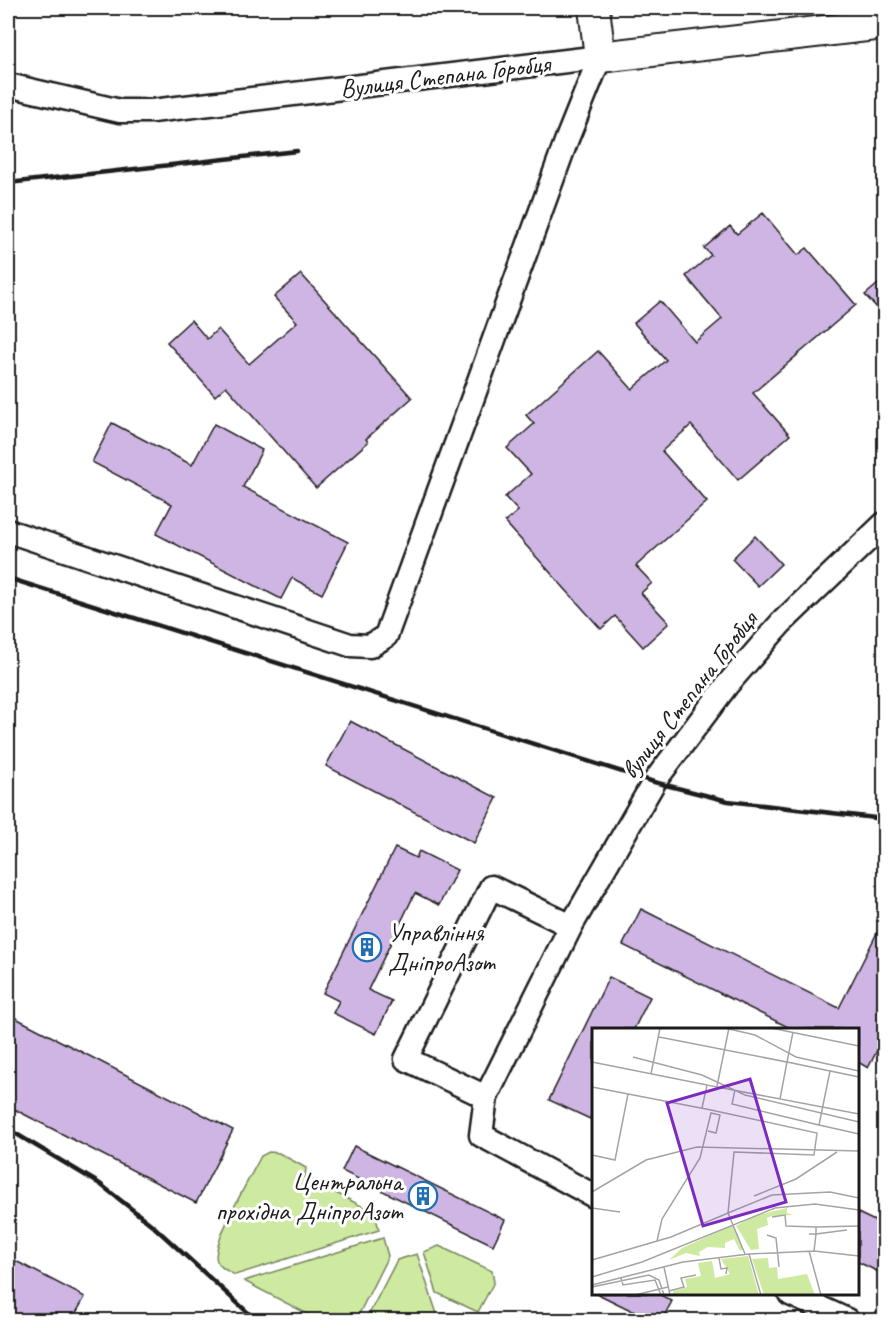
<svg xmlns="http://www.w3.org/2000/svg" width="892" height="1328" viewBox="0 0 892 1328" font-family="Caveat,sans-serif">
<rect width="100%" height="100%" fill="#fff"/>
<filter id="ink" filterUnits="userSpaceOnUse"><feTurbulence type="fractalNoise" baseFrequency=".0167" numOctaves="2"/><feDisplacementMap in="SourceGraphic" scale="12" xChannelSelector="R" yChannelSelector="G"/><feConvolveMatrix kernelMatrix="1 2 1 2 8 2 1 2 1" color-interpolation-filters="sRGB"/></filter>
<g filter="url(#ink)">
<g fill="#ceeaa1" stroke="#75835e" stroke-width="1.5">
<path d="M269,1152L279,1153L306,1168L305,1177L375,1213L379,1230L235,1275C228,1271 220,1268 217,1261C210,1245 252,1174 261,1156Z"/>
<polygon points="383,1238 388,1256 356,1320 319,1320 244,1281"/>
<polygon points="439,1246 492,1271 494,1282 478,1312 437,1293 424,1252"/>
<polygon points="417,1254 439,1320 366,1320 397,1260"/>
</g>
<g fill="#cfb5e3" stroke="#1c1c1c" stroke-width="1.5">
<polygon points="763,213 798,255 807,248 856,305 753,393 790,435 738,480 691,425 662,451 707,502 636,566 652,583 641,593 669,623 643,647 615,616 601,629 505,522 518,511 505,497 531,474 507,448 534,424 526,415 598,351 632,389 666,360 634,323 660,301 695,342 722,319 686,276 711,255 704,248 730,226 737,234"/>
<polygon points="301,274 412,398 366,439 368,442 316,488 226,386 215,396 167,342 191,320 207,339 218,329 249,364 297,322 274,297"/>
<polygon points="885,278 885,316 865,295"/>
<polygon points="112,423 192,465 214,424 262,450 243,487 348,542 322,594 292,578 281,599 156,534 172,504 92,462"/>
<polygon points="755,536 781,564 758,586 732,559"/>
<polygon points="350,721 497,798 474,843 326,766"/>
<polygon points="395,848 416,858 419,851 457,870 439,905 415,893 368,990 392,1001 376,1034 333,1013 339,1001 323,993"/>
<polygon points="641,909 839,1008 885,917 885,1035 868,1068 858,1062 858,1029 792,1029 623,945"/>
<polygon points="609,977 650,997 634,1029 594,1029 594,1111 590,1119 549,1100"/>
<polygon points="8,1014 233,1130 196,1203 8,1106"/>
<polygon points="354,1146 505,1220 493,1245 342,1171"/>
<polygon points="858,1213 885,1226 885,1275 858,1262"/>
<polygon points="8,1257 85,1297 72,1320 19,1320 8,1314"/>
<polygon points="596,1293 657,1293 672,1301 662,1320 651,1320"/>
</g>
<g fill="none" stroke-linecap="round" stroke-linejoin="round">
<g stroke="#1c1c1c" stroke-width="27">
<g id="minor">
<polyline points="8,85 120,111 152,111 600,57 567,139 386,636 370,646 350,645 8,531"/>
<polyline points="571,926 491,887 406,1059 486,1097 571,926 654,782 727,685 781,623 884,524"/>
<polyline points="486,1097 481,1135 594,1196"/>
<polyline points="790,1294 847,1320"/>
</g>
</g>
<g stroke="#1c1c1c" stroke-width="34">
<polyline id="major" points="594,8 600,57 884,24"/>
</g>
<use href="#minor" stroke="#fff" stroke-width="22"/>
<use href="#major" stroke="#fff" stroke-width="30"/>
<g stroke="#1c1c1c" stroke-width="4.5">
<polyline points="8,183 297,151"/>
<polyline points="8,578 654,782 728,801 884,819"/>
<polyline points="8,1129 100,1184 152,1225 256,1320"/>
</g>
</g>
</g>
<defs>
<g id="building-ring" transform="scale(1.5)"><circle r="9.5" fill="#fff" stroke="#1f6fb2" stroke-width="1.5"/><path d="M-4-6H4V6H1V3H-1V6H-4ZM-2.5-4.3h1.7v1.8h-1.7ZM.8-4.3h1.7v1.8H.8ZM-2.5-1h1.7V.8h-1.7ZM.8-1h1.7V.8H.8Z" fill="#1f6fb2"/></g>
</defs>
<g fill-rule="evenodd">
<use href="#building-ring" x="367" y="947"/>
<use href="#building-ring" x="423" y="1196"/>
</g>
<g text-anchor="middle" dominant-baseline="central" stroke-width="6" stroke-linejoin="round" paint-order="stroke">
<g font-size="26" fill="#1c1c1c" stroke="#fff">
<text transform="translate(445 76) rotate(-7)">Вулиця Степана Горобця</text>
<text transform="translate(689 695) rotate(-52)">вулиця Степана Горобця</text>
</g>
<g font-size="26" fill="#1c1c1c" stroke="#fff" text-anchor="start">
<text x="388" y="932">Управління<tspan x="388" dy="30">ДніпроАзот</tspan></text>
<text x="402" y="1181" text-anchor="end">Центральна<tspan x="402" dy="30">прохідна ДніпроАзот</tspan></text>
</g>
</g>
<g transform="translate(592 1028)">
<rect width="267" height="267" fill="#fff"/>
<path d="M195,180V185L201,187L180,188L175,190L176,197L165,201L167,221L159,222L144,198L162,188ZM141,197L151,221L148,223L142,211L133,215V220L116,219L107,224L108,228L94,225L77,232L90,220ZM156,228L167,267H81V263L95,259L93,251L109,248L106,235L120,233L123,250L138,246L129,231ZM176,230L177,240L185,239L186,251L215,246L223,267H172L160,231Z" fill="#ceeaa1"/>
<path fill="none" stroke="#a4a4a4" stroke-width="1.5" d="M133,0L163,7L204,29L267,43M179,0L267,18M67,9L195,34L201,4M41,29L110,47L153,67L267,94M0,34L115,57M59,46L68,0M125,58L137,0M0,59L119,82M143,62L140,76L227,97L238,43L267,49M188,71L195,34L238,43M110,80L115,57L267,86M119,82L225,105L222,127L142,124L136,185L180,167L238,164L267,170M227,97L267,106M0,127L23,132L36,66M0,164L54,132L105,119L267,123M162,168L204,151L245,124M0,180L28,184M180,189L193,187L194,198L224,199M217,206H224V199L267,198M175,207L184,210L187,239M65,213L70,191L108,130L119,85L128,87L124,105L116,103M217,223L229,267M222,223L224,206L255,202M157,226L169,267M127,230L129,241L135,240L134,246M0,232L79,209L136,185L153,226M72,239L78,267M0,249L50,234L183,180L223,176L267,182M29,250L31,257L63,252L69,267M0,257L91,234L157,226L222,223L267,228M0,259L57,247L67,252L72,267M77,263L92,259L89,250L104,247M43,267L76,259"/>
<path fill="#7b2cbf" fill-opacity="0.15" stroke="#7b2cbf" stroke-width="3" d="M158,51L194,174L111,198L75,75Z"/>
<rect width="267" height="267" fill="none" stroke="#1c1c1c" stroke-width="3"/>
</g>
<rect width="892" height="1328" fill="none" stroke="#fff" stroke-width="30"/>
<rect x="15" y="15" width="862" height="1298" fill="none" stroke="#1c1c1c" stroke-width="2" filter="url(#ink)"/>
</svg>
